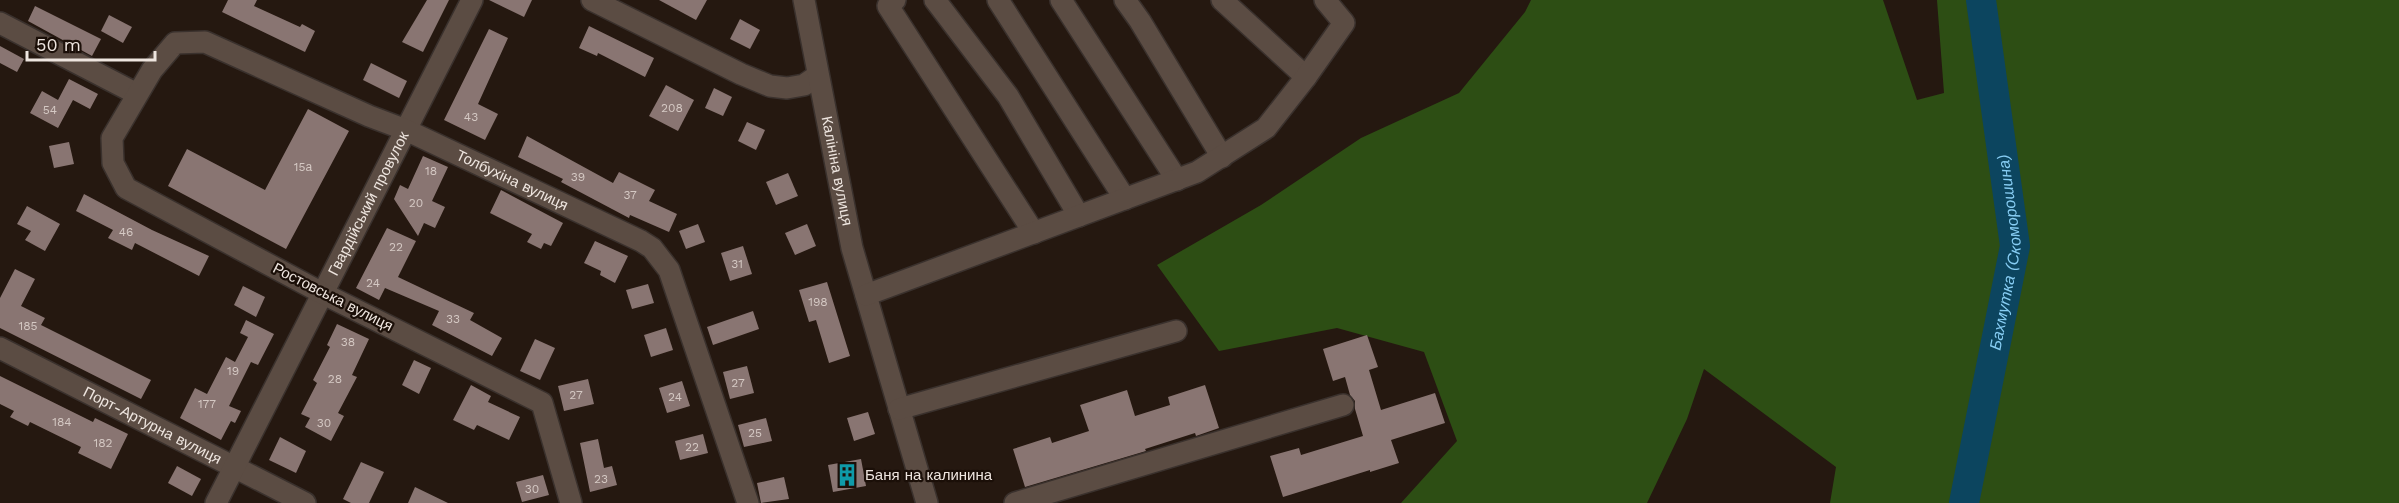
<svg xmlns="http://www.w3.org/2000/svg" width="2399" height="503" viewBox="0 0 2399 503" font-family="'Work Sans',sans-serif">
<rect width="100%" height="100%" fill="#251810"/>
<polygon fill="#2d4e14" points="1531,0 1883,0 1917,100 1944,93 1937,0 2399,0 2399,503 1830,503 1836,467 1704,369 1687,419 1647,503 1401,503 1457,441 1424,352 1337,328 1219,351 1157,265 1261,205 1361,138 1459,93 1525,12"/>
<g fill="none" stroke-linecap="round" stroke-linejoin="round">
<path stroke="#0c455f" stroke-width="30" id="s1" d="M1964,503L2015,246L1981,0"/>
</g>
<g fill="#897572">
<polygon points="228,0 257,0 254,6 300,27 302,24 315,31 305,52 222,12"/>
<polygon points="427,0 449,0 423,52 402,42"/>
<polygon points="489,0 532,0 524,17"/>
<polygon points="659,0 707,0 696,20"/>
<polygon points="35,6 101,39 92,56 28,21"/>
<polygon points="109,15 132,27 123,43 101,31"/>
<polygon points="740,19 760,30 750,49 730,39"/>
<polygon points="589,26 654,58 645,77 598,53 597,56 579,48"/>
<polygon points="489,29 508,38 478,104 498,114 485,140 444,120"/>
<polygon points="0,46 24,59 17,72 0,63"/>
<polygon points="371,63 407,81 399,98 363,80"/>
<polygon points="69,79 98,94 90,109 73,100 58,128 30,113 42,91 58,100"/>
<polygon points="666,85 694,100 678,131 649,116"/>
<polygon points="714,88 732,97 723,116 705,108"/>
<polygon points="308,109 349,131 286,249 168,186 187,149 265,190"/>
<polygon points="747,122 765,130 756,150 738,141"/>
<polygon points="527,136 613,183 619,172 655,190 649,201 677,214 669,232 630,215 629,218 561,182 563,179 518,157"/>
<polygon points="69,142 74,164 54,168 49,146"/>
<polygon points="423,156 448,167 432,201 445,207 435,228 424,223 418,236 394,199 400,185 408,189"/>
<polygon points="788,173 798,196 776,205 766,182"/>
<polygon points="501,190 563,223 551,246 544,243 541,249 527,242 532,234 490,213"/>
<polygon points="84,194 152,230 209,256 199,276 135,243 132,250 108,238 113,230 76,211"/>
<polygon points="27,206 60,224 45,251 25,240 31,231 17,224"/>
<polygon points="698,224 705,242 686,249 679,231"/>
<polygon points="807,224 816,246 795,255 785,233"/>
<polygon points="387,228 416,241 398,277 474,313 470,320 502,338 492,356 432,325 439,311 385,288 379,300 356,288"/>
<polygon points="595,241 628,256 615,283 600,275 601,271 584,263"/>
<polygon points="743,246 752,274 730,281 721,253"/>
<polygon points="15,269 35,279 21,306 45,318 41,325 151,380 141,399 0,328 0,298"/>
<polygon points="827,282 850,356 829,363 816,320 809,322 799,290"/>
<polygon points="648,284 654,303 632,309 626,290"/>
<polygon points="243,286 265,297 256,317 234,305"/>
<polygon points="753,311 759,329 713,345 707,327"/>
<polygon points="246,320 274,334 258,365 251,362 229,406 241,411 235,423 231,421 221,440 180,418 195,388 207,394 226,357 235,362 248,337 240,333"/>
<polygon points="337,324 369,339 352,375 357,377 338,413 344,416 331,441 305,427 310,418 301,414 317,383 313,380 330,347 327,345"/>
<polygon points="666,328 673,350 651,357 644,335"/>
<polygon points="1367,335 1378,367 1369,370 1381,410 1435,393 1445,423 1391,440 1399,463 1370,472 1370,470 1283,497 1270,456 1299,448 1301,455 1363,436 1355,409 1355,401 1350,395 1345,377 1333,381 1323,349"/>
<polygon points="535,339 555,348 540,380 520,371"/>
<polygon points="414,360 431,368 419,394 402,385"/>
<polygon points="747,366 754,393 730,399 723,372"/>
<polygon points="0,376 93,422 95,418 128,434 111,469 78,453 81,447 30,422 28,426 10,417 14,411 0,404"/>
<polygon points="588,379 594,404 564,411 558,386"/>
<polygon points="682,381 690,406 667,413 659,388"/>
<polygon points="471,385 491,396 488,402 520,417 509,440 477,425 474,430 453,420"/>
<polygon points="1205,385 1219,428 1196,436 1195,433 1145,449 1146,451 1025,487 1013,449 1050,437 1052,443 1089,431 1080,405 1127,390 1135,416 1170,405 1168,397"/>
<polygon points="868,412 875,434 854,441 847,418"/>
<polygon points="766,418 772,441 744,447 738,425"/>
<polygon points="703,434 708,453 680,460 675,441"/>
<polygon points="280,437 306,451 296,473 269,460"/>
<polygon points="598,439 604,468 612,466 617,485 590,492 580,443"/>
<polygon points="861,459 866,486 833,492 828,465"/>
<polygon points="361,462 384,472 369,503 351,503 343,499"/>
<polygon points="177,466 201,479 192,496 168,483"/>
<polygon points="543,475 549,495 522,502 516,482"/>
<polygon points="784,477 789,499 761,503 757,483"/>
<polygon points="415,487 448,503 408,503"/>
</g>
<g fill="none" stroke-linecap="round" stroke-linejoin="round">
<g stroke="#3a312d" stroke-width="24">
<g id="minor">
<polyline points="592,0 741,74 770,86 787,88 804,85 817,76"/>
<path id="s2" d="M804,0L852,248L927,503"/>
<polyline points="895,0 888,6 1034,233"/>
<polyline points="935,0 1008,96 1079,216"/>
<polyline points="998,0 1125,199"/>
<polyline points="1061,0 1177,180"/>
<polyline points="1125,0 1140,21 1222,157"/>
<polyline points="1222,0 1306,77"/>
<polyline points="0,23 137,94"/>
<polyline points="866,295 1197,172 1266,128 1306,77 1344,23 1325,0"/>
<path id="s3" d="M0,348L305,503"/>
<polyline points="899,409 1176,331"/>
<path id="s4" d="M216,503L472,0"/>
<path id="s5" d="M571,503L542,403L322,293L126,188L113,163L112,138L152,70L175,43L205,42L369,116L406,130L641,241L652,248L669,270L748,503"/>
<polyline points="1015,503 1343,405"/>
</g>
</g>
<use href="#minor" stroke="#5b4c43" stroke-width="21"/>
</g>
<defs>
<g id="building-bare" transform="scale(1.8)"><path d="M-4-6H4V6H1V3H-1V6H-4ZM-2.5-4.3h1.7v1.8h-1.7ZM.8-4.3h1.7v1.8H.8ZM-2.5-1h1.7V.8h-1.7ZM.8-1h1.7V.8H.8Z" fill="#0f9aa8" stroke="#1b0f08" stroke-width="2.5" paint-order="stroke"/></g>
</defs>
<g fill-rule="evenodd">
<use href="#building-bare" x="847" y="475"/>
</g>
<g text-anchor="middle" dominant-baseline="central" stroke-width="4.5" stroke-linejoin="round" paint-order="stroke">
<g font-size="12" fill="#d5c9c4">
<text x="672" y="108">208</text>
<text x="50" y="110">54</text>
<text x="471" y="117">43</text>
<text x="303" y="167">15а</text>
<text x="431" y="171">18</text>
<text x="578" y="177">39</text>
<text x="630" y="195">37</text>
<text x="416" y="203">20</text>
<text x="126" y="232">46</text>
<text x="396" y="247">22</text>
<text x="737" y="264">31</text>
<text x="373" y="283">24</text>
<text x="818" y="302">198</text>
<text x="453" y="319">33</text>
<text x="28" y="326">185</text>
<text x="348" y="342">38</text>
<text x="233" y="371">19</text>
<text x="335" y="379">28</text>
<text x="738" y="383">27</text>
<text x="576" y="395">27</text>
<text x="675" y="397">24</text>
<text x="207" y="404">177</text>
<text x="62" y="422">184</text>
<text x="324" y="423">30</text>
<text x="755" y="433">25</text>
<text x="103" y="443">182</text>
<text x="692" y="447">22</text>
<text x="601" y="479">23</text>
<text x="532" y="489">30</text>
</g>
<g font-size="15" fill="#eee5df" stroke="#1b0f08">
<text stroke="none"><textPath href="#s2" startOffset="174">Калініна вулиця</textPath></text>
<text stroke="none"><textPath href="#s5" startOffset="1107">Толбухіна вулиця</textPath></text>
<text stroke="none"><textPath href="#s4" startOffset="336">Гвардійський провулок</textPath></text>
<text transform="translate(333 297) rotate(27)">Ростовська вулиця</text>
<text stroke="none"><textPath href="#s3" startOffset="171">Порт-Артурна вулиця</textPath></text>
</g>
<g font-size="15" fill="#eee5df" stroke="#1b0f08" text-anchor="start">
<text x="865" y="475">Баня на калинина</text>
</g>
<g font-size="16" font-style="italic" fill="#87cdf3" stroke="#1b0f08">
<text stroke="none"><textPath href="#s1" startOffset="255">Бахмутка (Скоморошина)</textPath></text>
</g>
</g>
<path d="M27 51v9h128v-9" fill="none" stroke="#eee5df" stroke-width="3"/>
<text x="36" y="51" font-size="18" fill="#eee5df" stroke="#1b0f08" stroke-width="4.5" paint-order="stroke">50 m</text>
</svg>
